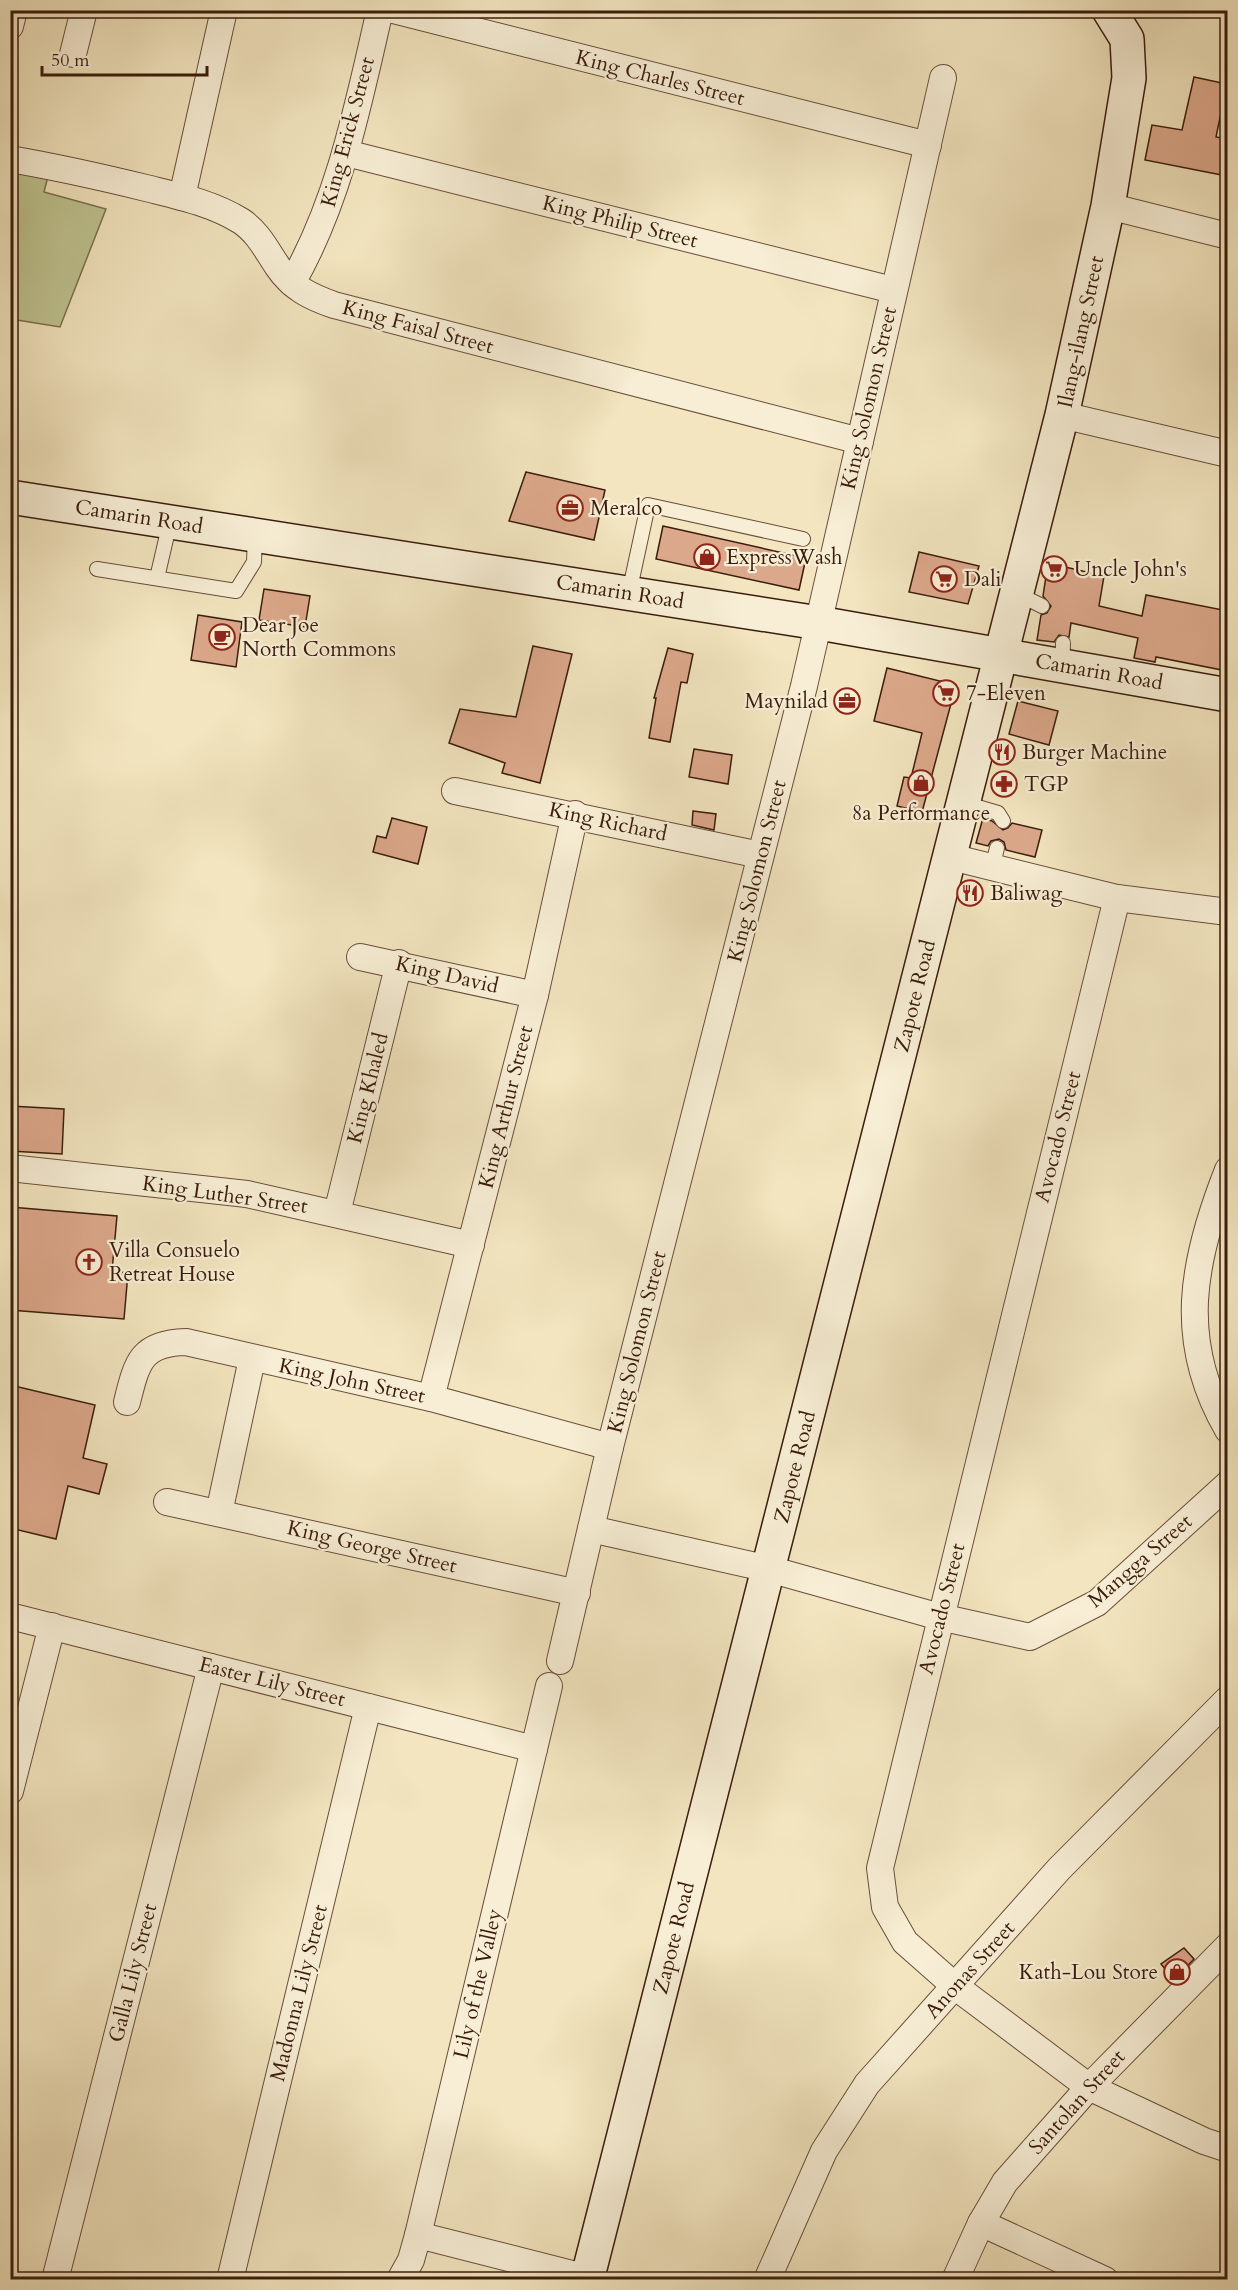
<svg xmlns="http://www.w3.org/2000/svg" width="1238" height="2290" viewBox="0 0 1238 2290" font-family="Cardo,serif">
<rect width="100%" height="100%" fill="#f2e5bf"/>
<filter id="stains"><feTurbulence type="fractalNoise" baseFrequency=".00333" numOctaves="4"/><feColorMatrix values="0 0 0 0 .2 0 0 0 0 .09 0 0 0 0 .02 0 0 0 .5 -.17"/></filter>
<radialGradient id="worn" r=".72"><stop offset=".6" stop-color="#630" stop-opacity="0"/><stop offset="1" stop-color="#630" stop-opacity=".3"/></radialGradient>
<polygon fill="#bec390" stroke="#7c704e" stroke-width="1.5" points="11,165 49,172 44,192 106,209 60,327 11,319"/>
<g fill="#dca88b" stroke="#3b1c0c" stroke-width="1.5">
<polygon points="1194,77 1227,84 1216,137 1227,139 1227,176 1145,160 1152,125 1182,130"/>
<polygon points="526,472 605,490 594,540 509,521"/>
<polygon points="663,526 806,558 799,590 656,559"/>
<polygon points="919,552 979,566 968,604 909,592"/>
<polygon points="1048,563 1104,576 1099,606 1142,616 1146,595 1223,610 1221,622 1227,624 1227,671 1156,657 1155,662 1134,658 1138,638 1071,623 1069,637 1059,635 1054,642 1037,640 1041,615 1047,613 1051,606 1043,596"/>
<polygon points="264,589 310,596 305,627 259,620"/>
<polygon points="198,615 242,622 236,667 191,660"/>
<polygon points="533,646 572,654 540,783 502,773 505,763 449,743 460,709 516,717"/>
<polygon points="668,648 693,654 687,683 681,682 670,742 649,738 656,698 654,698"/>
<polygon points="887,668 956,685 922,812 897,806 904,777 911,778 922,733 874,721"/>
<polygon points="1018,701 1058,711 1049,745 1009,734"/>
<polygon points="694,749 732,755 728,784 689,777"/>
<polygon points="693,811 716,814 714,830 692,825"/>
<polygon points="392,818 427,827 418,864 373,852 377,836 386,838"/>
<polygon points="983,818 992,821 1003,830 1008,828 1012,823 1042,830 1035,857 1006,850 1004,842 999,839 991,841 988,846 976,843"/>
<polygon points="10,1106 64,1109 62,1154 10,1151"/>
<polygon points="10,1207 117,1216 112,1271 128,1273 124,1319 10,1310"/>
<polygon points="10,1385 95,1405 83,1458 107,1464 99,1494 68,1486 56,1539 10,1528"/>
<polygon points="1184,1948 1194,1959 1174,1980 1161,1964"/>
</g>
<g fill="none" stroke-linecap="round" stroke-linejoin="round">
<g stroke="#694e39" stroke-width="16">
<g id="service">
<polyline points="97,569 236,591 254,562 255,535"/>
<polyline points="157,578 170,522"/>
<polyline points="629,593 648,505 803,539"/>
<polyline points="1018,594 1042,606"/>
<polyline points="1062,667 1063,643"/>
<polyline points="964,803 998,813 1003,821"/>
<polyline points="992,868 997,848"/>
</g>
</g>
<g stroke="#694e39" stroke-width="28">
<g id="minor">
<polyline points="393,10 928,145"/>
<polyline points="10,26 14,10"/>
<polyline points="73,54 84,10"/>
<polyline points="346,153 893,290"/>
<path d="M10,159C56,167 101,177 146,188C178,196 212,203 241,221C258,232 267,251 278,267C292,288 311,297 334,305L860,441"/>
<polyline points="182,197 224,10"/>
<polyline points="1108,206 1228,236"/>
<path d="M292,283C340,199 358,105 380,10"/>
<polyline points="1062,415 1228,454"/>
<polyline points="455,791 760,855"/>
<polyline points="951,857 1117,898 1228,912"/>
<polyline points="1117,898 880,1868 885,1907 905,1942 956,1987 1089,2087 1204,2141 1228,2149"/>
<polyline points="360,957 535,995"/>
<polyline points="10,1168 247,1194 471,1245"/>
<path d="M1228,1170C1192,1261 1176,1341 1228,1430"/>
<polyline points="337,1213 399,963"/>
<polyline points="431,1398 535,995 575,814"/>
<path d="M127,1402C137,1362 141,1343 186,1342L431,1398L610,1447"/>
<polyline points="167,1502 577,1593"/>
<polyline points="219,1513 252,1359"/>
<polyline points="591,1529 769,1569 940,1617 1030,1637 1097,1603 1228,1484"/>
<polyline points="10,1616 534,1749"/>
<polyline points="560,1661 610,1447 804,686 943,78"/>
<polyline points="10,1791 52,1626"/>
<polyline points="981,2223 1105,2280"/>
<polyline points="418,2235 588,2278"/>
<polyline points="55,2280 211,1667"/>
<polyline points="230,2280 368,1707"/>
<polyline points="400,2280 411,2260 418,2235 549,1686"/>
<polyline points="767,2280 824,2151 867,2084 1059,1869 1228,1699"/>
<polyline points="955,2280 981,2223 1005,2182 1089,2087 1228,1946"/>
</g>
</g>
<g stroke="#3b1c0c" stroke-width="36">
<g id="secondary">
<polyline points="10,497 819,623 1228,695"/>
<polyline points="587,2280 1062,415 1108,206 1129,78 1127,39 1109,10"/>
</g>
</g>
<use href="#service" stroke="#f7eed5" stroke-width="14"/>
<use href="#minor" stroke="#f7eed5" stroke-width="26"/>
<use href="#secondary" stroke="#f7eed5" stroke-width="33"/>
</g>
<defs>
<g id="office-ring" transform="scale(1.35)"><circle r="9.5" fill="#f7eed5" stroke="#8f2418" stroke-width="1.5"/><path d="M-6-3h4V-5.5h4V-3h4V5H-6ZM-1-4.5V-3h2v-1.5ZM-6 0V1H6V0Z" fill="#8f2418"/></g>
<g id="shop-ring" transform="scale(1.35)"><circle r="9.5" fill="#f7eed5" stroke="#8f2418" stroke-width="1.5"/><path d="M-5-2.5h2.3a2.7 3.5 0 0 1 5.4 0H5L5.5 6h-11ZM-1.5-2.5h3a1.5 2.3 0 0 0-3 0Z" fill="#8f2418"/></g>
<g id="supermarket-ring" transform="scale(1.35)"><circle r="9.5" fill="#f7eed5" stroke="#8f2418" stroke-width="1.5"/><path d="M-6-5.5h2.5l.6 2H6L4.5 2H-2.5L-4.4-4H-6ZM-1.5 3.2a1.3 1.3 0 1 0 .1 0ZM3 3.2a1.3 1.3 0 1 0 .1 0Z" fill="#8f2418"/></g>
<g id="cafe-ring" transform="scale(1.35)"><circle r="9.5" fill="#f7eed5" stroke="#8f2418" stroke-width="1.5"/><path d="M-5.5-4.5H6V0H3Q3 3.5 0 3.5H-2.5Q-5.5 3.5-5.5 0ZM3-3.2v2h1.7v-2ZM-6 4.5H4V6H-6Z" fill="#8f2418"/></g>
<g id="restaurant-ring" transform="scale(1.35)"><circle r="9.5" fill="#f7eed5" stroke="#8f2418" stroke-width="1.5"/><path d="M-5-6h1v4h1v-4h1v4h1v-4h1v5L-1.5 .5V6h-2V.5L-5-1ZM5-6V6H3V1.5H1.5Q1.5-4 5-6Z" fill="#8f2418"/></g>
<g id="pharmacy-ring" transform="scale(1.35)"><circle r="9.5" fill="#f7eed5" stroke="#8f2418" stroke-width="1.5"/><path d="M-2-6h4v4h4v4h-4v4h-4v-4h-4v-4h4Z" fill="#8f2418"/></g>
<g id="church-ring" transform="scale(1.35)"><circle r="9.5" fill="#f7eed5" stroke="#8f2418" stroke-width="1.5"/><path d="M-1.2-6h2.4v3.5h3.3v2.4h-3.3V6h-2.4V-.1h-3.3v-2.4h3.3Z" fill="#8f2418"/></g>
</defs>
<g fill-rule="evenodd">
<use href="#office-ring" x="570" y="508"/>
<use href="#shop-ring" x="707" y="557"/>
<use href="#supermarket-ring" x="1054" y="569"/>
<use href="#supermarket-ring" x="944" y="579"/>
<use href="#cafe-ring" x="222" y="637"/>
<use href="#supermarket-ring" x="946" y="693"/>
<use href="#office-ring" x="847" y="701"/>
<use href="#restaurant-ring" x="1002" y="752"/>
<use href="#shop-ring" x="921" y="783"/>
<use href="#pharmacy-ring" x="1004" y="784"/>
<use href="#restaurant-ring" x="970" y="893"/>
<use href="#church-ring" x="89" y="1262"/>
<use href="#shop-ring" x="1177" y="1972"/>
</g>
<g text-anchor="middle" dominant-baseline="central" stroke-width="4.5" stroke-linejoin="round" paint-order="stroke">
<g font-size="21" fill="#3b1c0c" stroke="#f7eed5">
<text transform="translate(660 78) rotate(14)">King Charles Street</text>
<text transform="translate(348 132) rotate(-75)">King Erick Street</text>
<text transform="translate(620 222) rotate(14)">King Philip Street</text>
<text transform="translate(418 327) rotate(15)">King Faisal Street</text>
<text transform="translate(1081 332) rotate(-78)">Ilang-ilang Street</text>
<text transform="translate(869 398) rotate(-77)">King Solomon Street</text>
<text transform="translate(139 517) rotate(9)">Camarin Road</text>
<text transform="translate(620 592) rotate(9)">Camarin Road</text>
<text transform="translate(1099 672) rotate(10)">Camarin Road</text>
<text transform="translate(608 822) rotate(12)">King Richard</text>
<text transform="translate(757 871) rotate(-76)">King Solomon Street</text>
<text transform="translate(447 975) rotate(13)">King David</text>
<text transform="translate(915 996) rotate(-76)">Zapote Road</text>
<text transform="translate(368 1088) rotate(-76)">King Khaled</text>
<text transform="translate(506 1107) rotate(-76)">King Arthur Street</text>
<text transform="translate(1058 1137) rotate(-76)">Avocado Street</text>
<text transform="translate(225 1195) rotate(8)">King Luther Street</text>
<text transform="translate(637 1342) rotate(-76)">King Solomon Street</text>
<text transform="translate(352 1381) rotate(12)">King John Street</text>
<text transform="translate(795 1467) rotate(-76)">Zapote Road</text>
<text transform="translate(372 1547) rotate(13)">King George Street</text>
<text transform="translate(1140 1561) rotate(-41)">Mangga Street</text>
<text transform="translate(942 1609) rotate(-76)">Avocado Street</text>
<text transform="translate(272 1682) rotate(14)">Easter Lily Street</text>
<text transform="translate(674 1938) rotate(-76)">Zapote Road</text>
<text transform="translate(970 1970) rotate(-48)">Anonas Street</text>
<text transform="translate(133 1973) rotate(-76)">Galla Lily Street</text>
<text transform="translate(478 1984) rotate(-77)">Lily of the Valley</text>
<text transform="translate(299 1993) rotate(-76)">Madonna Lily Street</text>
<text transform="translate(1077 2102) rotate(-48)">Santolan Street</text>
</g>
<g font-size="21" fill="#3b1c0c" stroke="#f7eed5" text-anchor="start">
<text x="590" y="508">Meralco</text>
<text x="726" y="557">ExpressWash</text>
<text x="1074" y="569">Uncle John's</text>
<text x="964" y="579">Dali</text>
<text x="242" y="625">Dear Joe<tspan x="242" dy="24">North Commons</tspan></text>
<text x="966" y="693">7-Eleven</text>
<text x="828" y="701" text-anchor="end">Maynilad</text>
<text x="1022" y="752">Burger Machine</text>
<text x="1024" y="784">TGP</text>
<text x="921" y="813" text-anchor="middle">8a Performance</text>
<text x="990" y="893">Baliwag</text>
<text x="109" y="1250">Villa Consuelo<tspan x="109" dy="24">Retreat House</tspan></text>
<text x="1158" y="1972" text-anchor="end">Kath-Lou Store</text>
</g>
</g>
<rect width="1238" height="2290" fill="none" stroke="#f2e5bf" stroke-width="36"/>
<rect x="12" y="12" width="1214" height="2266" fill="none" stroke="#3b1c0c" stroke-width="3"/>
<rect x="18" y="18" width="1202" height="2254" fill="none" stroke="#3b1c0c" stroke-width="1.5"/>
<path d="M42 66v9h165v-9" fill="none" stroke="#3b1c0c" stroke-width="3"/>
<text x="51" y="66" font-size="18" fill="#3b1c0c" stroke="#f7eed5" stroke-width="4.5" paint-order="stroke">50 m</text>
<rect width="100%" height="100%" filter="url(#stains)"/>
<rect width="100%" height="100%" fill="url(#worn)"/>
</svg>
